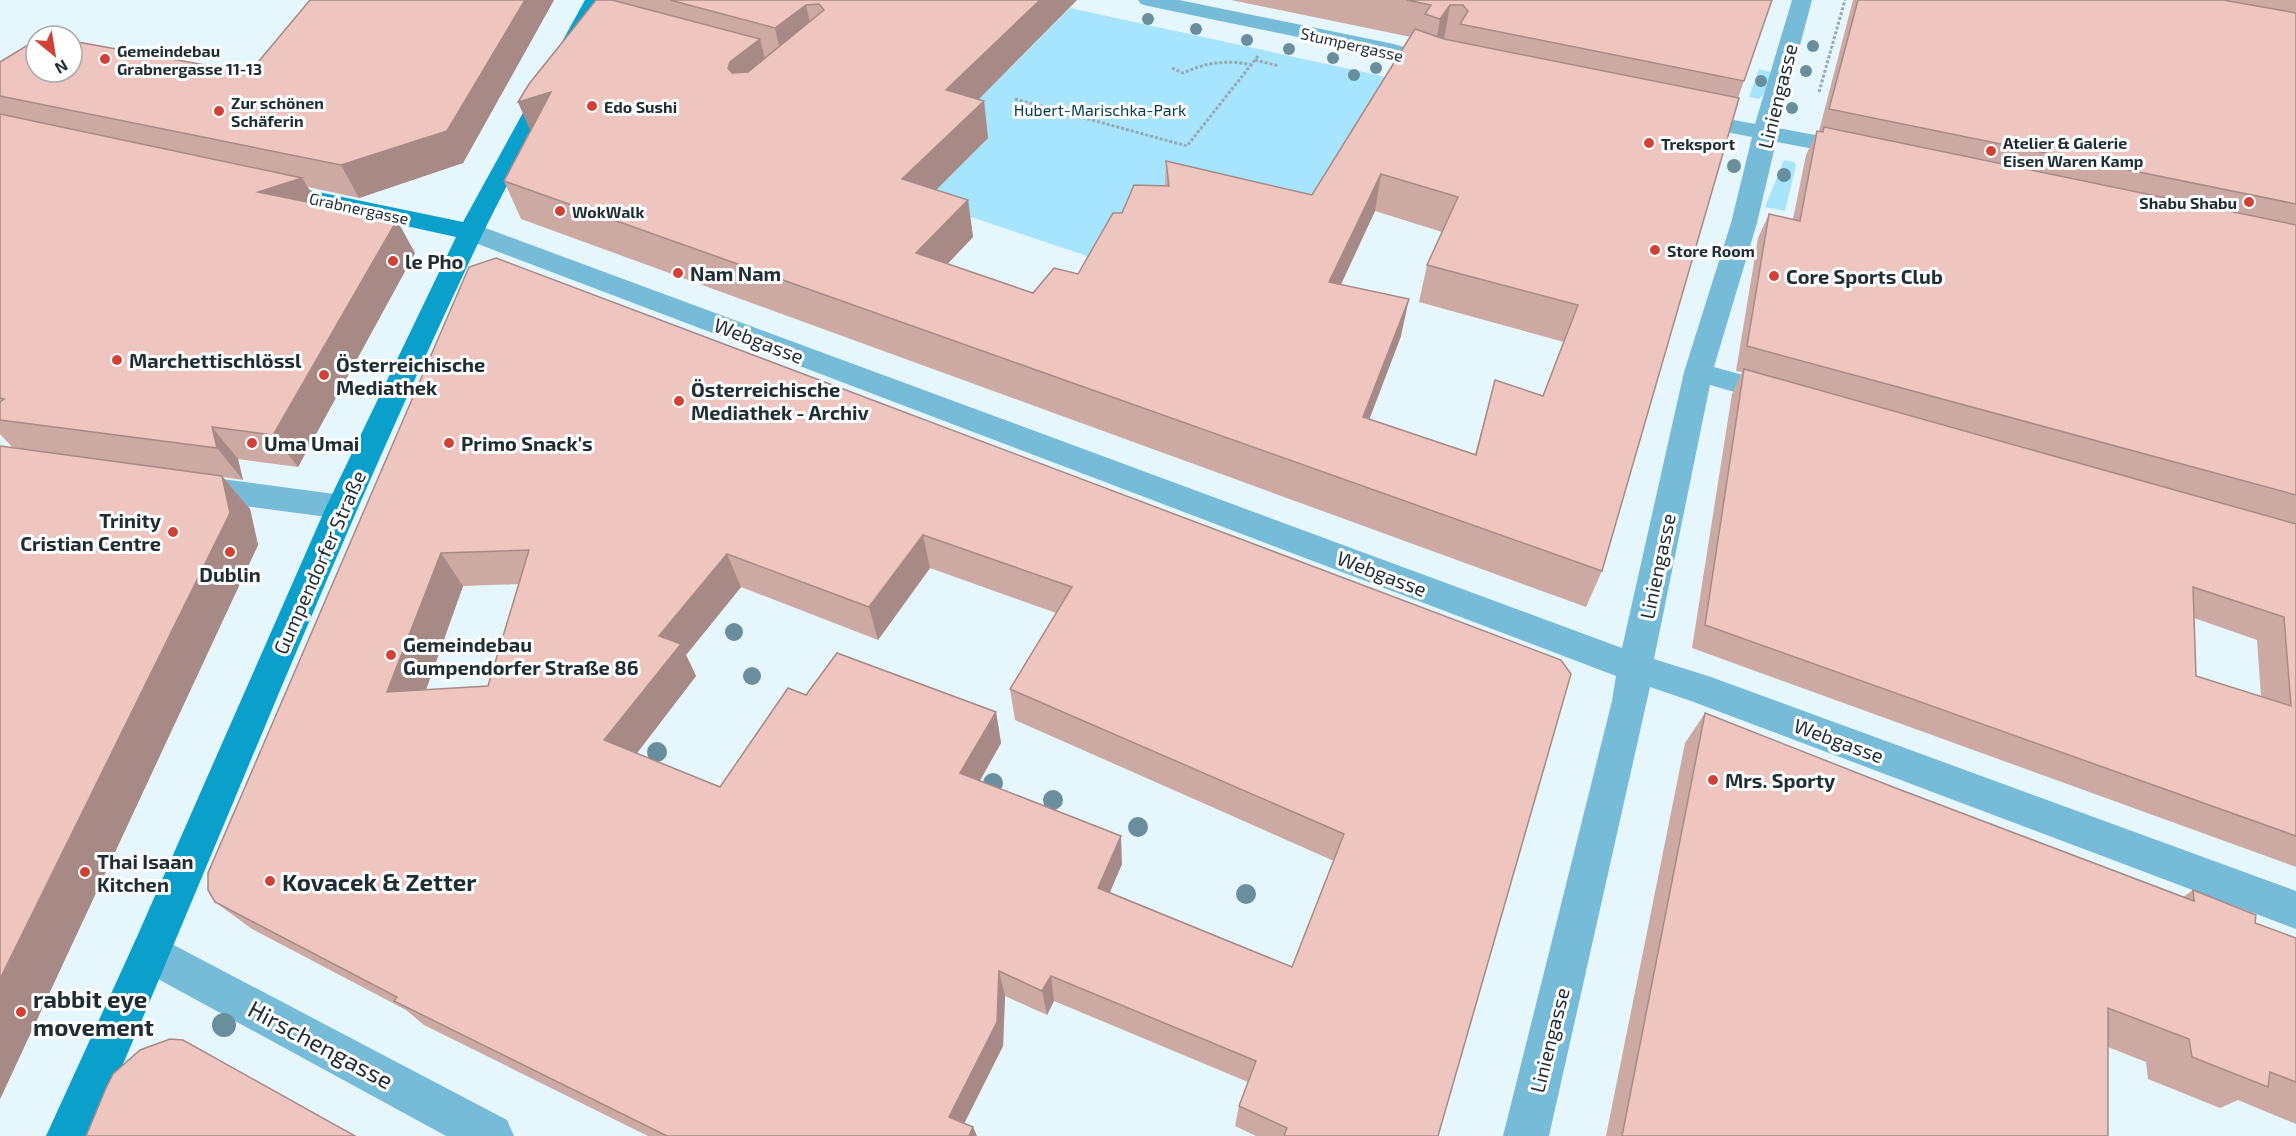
<svg xmlns="http://www.w3.org/2000/svg" width="2296" height="1136" viewBox="0 0 2296 1136" font-family="'Exo 2',sans-serif">
<rect width="100%" height="100%" fill="#e6f6fd"/>
<g fill="#a7e4fe">
<polygon points="1070,8 1400,80 1329,198 1105,262 923,201 987,138 910,115 981,63 1008,70"/>
<polygon points="1759,69 1771,72 1764,94 1759,99 1749,97"/>
<polygon points="1784,160 1794,162 1796,165 1785,211 1765,207"/>
</g>
<g fill="none" stroke-linecap="round" stroke-linejoin="round">
<g stroke="#99a9b0" stroke-width="3" stroke-dasharray="3 2" stroke-linecap="butt">
<polyline points="1255,60 1279,66"/>
<path d="M1172,68L1183,73C1205,63 1227,59 1251,65"/>
<polyline points="1819,92 1845,0"/>
<polyline points="1015,99 1187,146 1258,56"/>
</g>
<g fill="#76bcd9" fill-rule="evenodd">
<polygon points="1138,0 1179,0 1394,44 1450,62 1453,67 1450,72 1442,74 1389,56 1148,6 1141,4"/>
<polygon points="1792,0 1812,0 1778,128 1857,143 1866,145 1869,150 1866,155 1857,157 1776,142 1757,223 1714,367 1790,388 1795,395 1790,402 1780,405 1710,385 1654,659 1711,677 2296,891 2296,929 1691,701 1650,687 1549,1136 1503,1136 1612,701 1616,676 462,238 458,232 462,226 471,224 480,226 1622,648 1684,372 1731,223 1752,137 1679,123 1675,118 1679,113 1687,111 1755,124"/>
<polygon points="192,475 342,495 353,499 358,507 353,515 342,519 192,499 181,495 176,487 181,479"/>
<polygon points="151,933 507,1120 514,1136 446,1136 136,967 130,953 136,939"/>
</g>
<path fill="#0ba0cb" fill-rule="evenodd" d="M585,0H605C565,78 522,154 483,233C341,529 223,835 92,1136H46L136,939L326,507L456,237L270,196L261,194L258,189L261,184L270,182L463,222Z"/>
</g>
<g fill="#698f9c">
<circle cx="1148" cy="19" r="6"/>
<circle cx="1196" cy="29" r="6"/>
<circle cx="1247" cy="40" r="6"/>
<circle cx="1813" cy="46" r="6"/>
<circle cx="1289" cy="49" r="6"/>
<circle cx="1333" cy="58" r="6"/>
<circle cx="1376" cy="68" r="6"/>
<circle cx="1806" cy="71" r="6"/>
<circle cx="1354" cy="75" r="6"/>
<circle cx="1761" cy="81" r="6"/>
<circle cx="1792" cy="108" r="6"/>
<circle cx="1734" cy="166" r="7"/>
<circle cx="1784" cy="175" r="7"/>
<circle cx="734" cy="632" r="9"/>
<circle cx="752" cy="676" r="9"/>
<circle cx="657" cy="752" r="10"/>
<circle cx="993" cy="783" r="10"/>
<circle cx="1053" cy="800" r="10"/>
<circle cx="1138" cy="827" r="10"/>
<circle cx="1246" cy="894" r="10"/>
<circle cx="224" cy="1025" r="12"/>
</g>
<g fill="#cda9a4" fill-rule="evenodd">
<polygon points="310,0 554,0 463,163 359,198 308,187 318,205 415,253 298,467 238,459 243,480 223,477 250,509 258,545 0,1099 0,446 13,448 0,434 0,62 249,73"/>
<path d="M614,0H1077L979,99L984,101L988,138L936,190L968,200L973,237L947,264L1033,293L1078,274L1122,213L1165,186L1166,161L1312,195L1411,37L1231,0H1772L1738,98L1602,571L1586,607L521,219L504,181L531,131L518,102ZM1375,211L1442,232L1427,265L1419,302L1564,342L1543,396L1495,380L1475,454L1369,420L1401,336L1341,285Z"/>
<path d="M1853,0H2296V867L1692,648L1732,394L1742,372L1736,371L1758,238L1769,214L1793,219L1806,155L1817,131H1819ZM2194,618L2257,640L2261,696L2196,676Z"/>
<path d="M469,267L1561,660L1438,1136H1256L1235,1126L1239,1106L1248,1082L1054,1001L1047,1015L1005,996L1003,1046L964,1123L977,1136H648L424,1025L406,1010L252,929L215,902ZM930,568L1056,613L1010,689L1015,720L1334,861L1292,967L1110,892L1122,864L980,781L1001,743L996,712L806,695L720,787L637,753L696,676L686,655L741,587L878,640ZM519,584L488,686L426,690L463,586Z"/>
<polygon points="1705,713 1893,787 2183,897 2193,890 2255,923 2296,938 2296,1124 2238,1100 2220,1108 2148,1079 2146,1062 2108,1047 2108,1136 1606,1136 1685,743"/>
</g>
<g fill="#a78a86">
<polygon points="525,0 554,0 463,163 359,198 341,165"/>
<polygon points="1040,0 1077,0 951,127 946,90"/>
<polygon points="806,5 814,41 783,64 775,28"/>
<polygon points="1450,5 1444,40 1434,55 1440,19"/>
<polygon points="760,39 769,75 740,98 728,68 730,62"/>
<polygon points="551,92 534,139 518,102"/>
<polygon points="984,101 988,138 909,217 902,179"/>
<polygon points="1381,174 1375,211 1324,320 1329,282"/>
<polygon points="302,178 322,210 258,192"/>
<polygon points="968,200 973,237 922,291 916,253"/>
<polygon points="397,220 415,253 298,467 273,435"/>
<polygon points="1409,299 1401,336 1356,454 1363,417"/>
<polygon points="212,427 238,459 243,480 217,448"/>
<polygon points="222,476 250,509 258,545 0,1099 0,979"/>
<polygon points="923,535 930,568 878,640 869,607"/>
<polygon points="441,553 463,586 414,723 387,692"/>
<polygon points="727,554 741,587 686,655 696,676 624,770 604,740 659,636"/>
<polygon points="996,712 1001,743 967,803 960,773"/>
<polygon points="1121,836 1122,864 1100,915 1098,888"/>
<polygon points="999,971 1005,996 1003,1046 958,1136 949,1117"/>
<polygon points="1051,976 1054,1001 1047,1015 1042,991"/>
<polygon points="973,1127 977,1136 969,1136"/>
</g>
<g fill="#eec5bf" stroke="#a78a86" stroke-width="1.5" fill-rule="evenodd">
<polygon points="310,0 525,0 447,131 341,165 0,96 0,62 36,40 36,72 72,72 72,41 249,73"/>
<path d="M596,0H612L760,39L730,62L728,68L732,73L748,72L824,10L819,4L806,5L775,28L670,0H1040L946,90L984,101L902,179L968,200L916,253L1033,293L1054,268L1078,274L1113,213H1122L1134,185L1169,186L1166,161L1312,195L1415,29L1444,39L1739,98L1602,571L504,181L551,92L518,102L529,84ZM1381,174L1458,197L1427,265L1578,305L1543,396L1495,380L1476,455L1363,417L1409,299L1329,282Z"/>
<polygon points="1407,0 1772,0 1744,81 1460,24 1468,11 1463,5 1450,5 1440,19 1425,14 1431,5"/>
<polygon points="1858,0 2223,0 2296,13 2296,204 1829,109"/>
<polygon points="0,114 302,178 258,192 397,220 273,435 212,427 217,448 0,420 0,402 4,399 0,398"/>
<polygon points="1824,127 2296,225 2296,495 1747,346 1769,214 1800,221 1817,131 1823,132"/>
<path d="M496,258L1561,660L1571,674L1438,1136H1284L1287,1128L1239,1106L1256,1061L1051,976L1042,991L999,971L997,1022L949,1117L973,1127L969,1136H667L394,1001L397,997L215,902L208,890V873L469,267ZM923,535L1072,587L1010,689L1344,834L1292,967L1098,888L1121,836L960,773L996,712L837,653L806,695L788,688L720,787L604,740L681,644L659,636L727,554L869,607ZM529,550L488,686L387,692L441,553Z"/>
<path d="M1744,369L2296,524V836L1705,625ZM2193,587L2284,617L2291,706L2196,676Z"/>
<polygon points="0,446 222,476 230,513 0,979"/>
<polygon points="1705,713 1893,787 2194,901 2193,890 2256,915 2255,923 2296,938 2296,1082 2270,1072 2268,1087 2192,1057 2189,1039 2108,1008 2108,1136 1622,1136"/>
<polygon points="170,1039 183,1040 355,1136 86,1136 106,1088 113,1074 140,1050"/>
</g>
<g fill="#d04238" stroke="#fff" stroke-width="2">
<circle cx="105" cy="59" r="6"/>
<circle cx="592" cy="106" r="6"/>
<circle cx="219" cy="111" r="6"/>
<circle cx="1649" cy="143" r="6"/>
<circle cx="1991" cy="151" r="6"/>
<circle cx="2249" cy="202" r="6"/>
<circle cx="560" cy="211" r="6"/>
<circle cx="1655" cy="250" r="6"/>
<circle cx="393" cy="261" r="6"/>
<circle cx="678" cy="273" r="6"/>
<circle cx="1774" cy="276" r="6"/>
<circle cx="117" cy="360" r="6"/>
<circle cx="324" cy="375" r="6"/>
<circle cx="679" cy="401" r="6"/>
<circle cx="252" cy="443" r="6"/>
<circle cx="449" cy="443" r="6"/>
<circle cx="173" cy="532" r="6"/>
<circle cx="230" cy="552" r="6"/>
<circle cx="391" cy="655" r="6"/>
<circle cx="1713" cy="780" r="6"/>
<circle cx="85" cy="872" r="6"/>
<circle cx="270" cy="881" r="6"/>
<circle cx="21" cy="1012" r="6"/>
</g>
<g text-anchor="middle" dominant-baseline="central" stroke-width="6" stroke-linejoin="round" paint-order="stroke">
<g font-size="16" fill="#1f2e35" stroke="#fff">
<text transform="translate(1352 44) rotate(13)">Stumpergasse</text>
<text transform="translate(359 208) rotate(12)">Grabnergasse</text>
</g>
<g font-size="16" font-weight="bold" fill="#1f2e35" stroke="#fff" text-anchor="start">
<text x="117" y="50">Gemeindebau<tspan x="117" dy="18">Grabnergasse 11-13</tspan></text>
<text x="231" y="102">Zur schönen<tspan x="231" dy="18">Schäferin</tspan></text>
<text x="604" y="106">Edo Sushi</text>
<text x="2003" y="142">Atelier &amp; Galerie<tspan x="2003" dy="18">Eisen Waren Kamp</tspan></text>
<text x="1661" y="143">Treksport</text>
<text x="2237" y="202" text-anchor="end">Shabu Shabu</text>
<text x="572" y="211">WokWalk</text>
<text x="1667" y="250">Store Room</text>
</g>
<g font-size="16" fill="#033a4c" stroke="#fff">
<text x="1100" y="109">Hubert-Marischka-Park</text>
</g>
<g font-size="20" fill="#1f2e35" stroke="#fff">
<text transform="translate(1777 96) rotate(-76)">Liniengasse</text>
<text transform="translate(759 340) rotate(21)">Webgasse</text>
<text transform="translate(319 562) rotate(-66)">Gumpendorfer Straße</text>
<text transform="translate(1657 566) rotate(-78)">Liniengasse</text>
<text transform="translate(1382 573) rotate(21)">Webgasse</text>
<text transform="translate(1839 740) rotate(20)">Webgasse</text>
<text transform="translate(1549 1040) rotate(-76)">Liniengasse</text>
</g>
<g font-size="20" font-weight="bold" fill="#1f2e35" stroke="#fff" text-anchor="start">
<text x="405" y="261">le Pho</text>
<text x="690" y="273">Nam Nam</text>
<text x="1786" y="276">Core Sports Club</text>
<text x="129" y="360">Marchettischlössl</text>
<text x="336" y="364">Österreichische<tspan x="336" dy="23">Mediathek</tspan></text>
<text x="691" y="389">Österreichische<tspan x="691" dy="23">Mediathek - Archiv</tspan></text>
<text x="264" y="443">Uma Umai</text>
<text x="461" y="443">Primo Snack's</text>
<text x="161" y="520" text-anchor="end">Trinity<tspan x="161" dy="23">Cristian Centre</tspan></text>
<text x="230" y="574" text-anchor="middle">Dublin</text>
<text x="403" y="644">Gemeindebau<tspan x="403" dy="23">Gumpendorfer Straße 86</tspan></text>
<text x="1725" y="780">Mrs. Sporty</text>
<text x="97" y="861">Thai Isaan<tspan x="97" dy="23">Kitchen</tspan></text>
</g>
<g font-size="24" font-weight="bold" fill="#1f2e35" stroke="#fff" text-anchor="start">
<text x="282" y="881">Kovacek &amp; Zetter</text>
<text x="33" y="998">rabbit eye<tspan x="33" dy="28">movement</tspan></text>
</g>
<g font-size="24" fill="#1f2e35" stroke="#fff">
<text transform="translate(321 1044) rotate(28)">Hirschengasse</text>
</g>
</g>
<g transform="translate(54 54) rotate(150)"><circle r="28" fill="#ffffff" stroke="#a5abae" stroke-width="1.5"/>
<path d="M0-4.5L10 22L0 15L-10 22Z" fill="#d04238"/>
<text y="-9" font-size="16" font-weight="bold" text-anchor="middle" fill="#1f2e35">N</text>
</g>
</svg>
